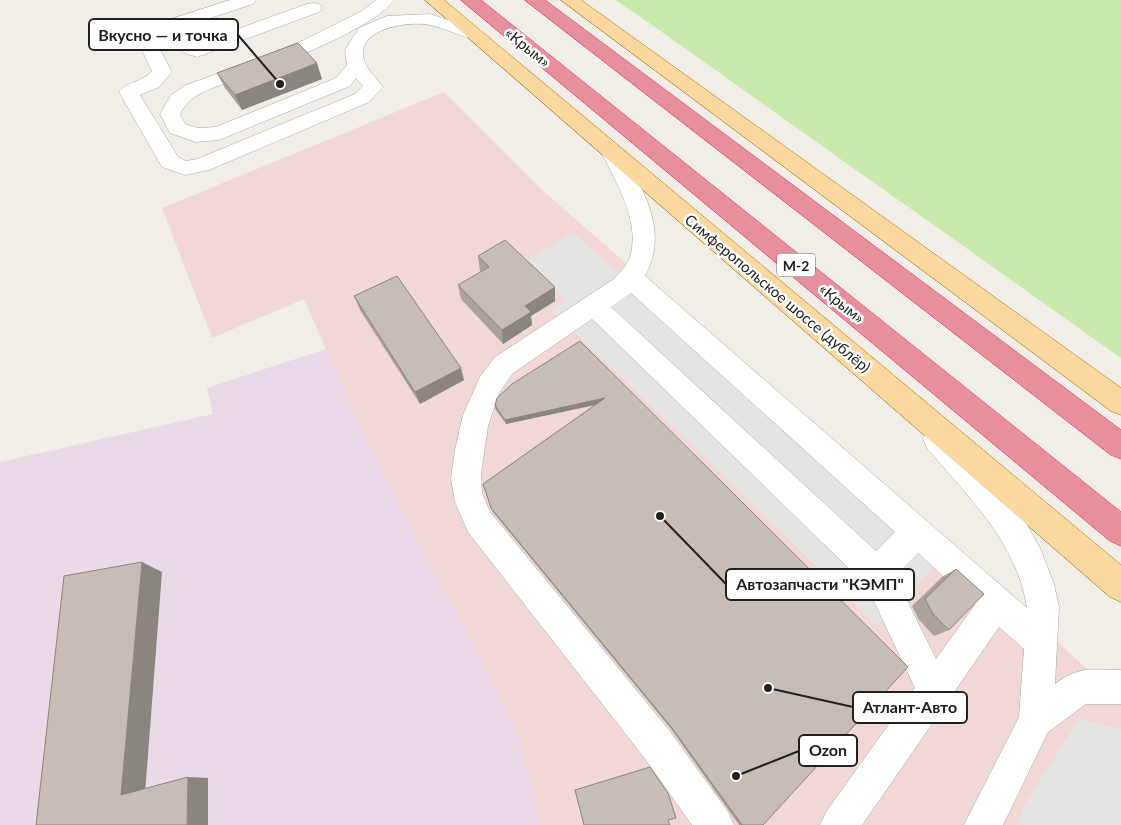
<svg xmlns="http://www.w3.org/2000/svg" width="1121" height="825" viewBox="0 0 1121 825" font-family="Lato,sans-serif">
<rect width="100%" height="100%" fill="#f1eee7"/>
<polygon fill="#f1d8d7" points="444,92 542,190 995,586 1121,699 1121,825 540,825 520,738 368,446 304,299 212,338 162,208"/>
<polygon fill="#ead9e6" points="326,349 368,446 520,738 540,825 0,825 0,462 213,414 207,388"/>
<polygon fill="#c9eaad" points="615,0 1121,0 1121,358 642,18"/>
<g fill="#e4e4e4">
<polygon points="573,233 943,557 878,626 551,309 565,299 525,261"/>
<polygon points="1079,719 1121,729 1121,825 1018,825 1023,807"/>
</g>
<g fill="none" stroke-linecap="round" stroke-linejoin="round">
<g stroke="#a7a7a7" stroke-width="1">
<g id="minor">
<path d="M230,0H256L253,4L189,25L186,31L196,44L307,4L313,3L319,4L322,8L319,12L197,57L182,52L168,32L153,37L172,72L159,87L140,95L178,157L186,161L197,159L355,94L363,86L356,78L350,86L219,140L196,142L170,133L160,114L171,95L186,85L245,64L304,40L362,11L376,0H394C373,29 280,64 245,77C221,86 192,90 180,114L185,124L198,128L216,127L336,78L347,65L345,50L359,28L387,16L430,14L480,30L483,34L480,38L474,39C459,36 445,28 430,25C411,21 367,27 363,50C361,65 375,76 383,87L369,102L209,170L185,175L162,167L119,92C126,82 143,82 152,71L134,34L137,30Z"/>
<path d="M613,146L620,148L624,153C644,194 669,231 645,276L1027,608C1017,542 968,497 927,448L923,439L927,430L937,427L947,430L1022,516L1040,548L1054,584L1059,607L1055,684C1081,665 1091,670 1121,670V704H1086L1048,732L1003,825H964L1019,717L1024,649L999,627L862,825H820L826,812L915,688L871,595L860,579L592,319L513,373L499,393L488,426L481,474L482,493L490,512L669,730L728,812L734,825H692L643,756L468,532L455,502L451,479L455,450L463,415L480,377L495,357L614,279C621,271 629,264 631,253C639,219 616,183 602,153L606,148ZM631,293L895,532L876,551L611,307ZM918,553L975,605L936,659L895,576Z"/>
</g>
</g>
<g stroke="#9d6e00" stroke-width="1">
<g id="major">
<polygon points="425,0 444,0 1121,565 1121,602 1110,597"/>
<polygon points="561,0 581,0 1121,388 1121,415 1111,411"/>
</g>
</g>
<g stroke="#dc275f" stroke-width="1">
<g id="highway">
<polygon points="461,0 481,0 1121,512 1121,546 1110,541"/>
<polygon points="525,0 545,0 1121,430 1121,459 1111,455"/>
</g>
</g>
<use href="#minor" fill="#fff" fill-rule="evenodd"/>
<use href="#major" fill="#fcd8a1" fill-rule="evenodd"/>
<use href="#highway" fill="#e88f9d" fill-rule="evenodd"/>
</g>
<g fill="#aaa39d">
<polygon points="217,73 322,79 242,110 225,88"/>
<polygon points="478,256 555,301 531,316 532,325 503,344 461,299 458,285 481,272 480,271"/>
<polygon points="354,296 464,380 420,404 360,310"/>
<polygon points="580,341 763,825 739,825 671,729 492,511 483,484 596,404 506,424 495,409 495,405"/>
<polygon points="956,569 949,630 934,636 919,620 912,606 942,577"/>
</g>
<g fill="#8b857f">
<polygon points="317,63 322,79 242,110 235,95"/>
<polygon points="555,287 555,301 531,316 532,325 503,344 502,330 525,306"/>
<polygon points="461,368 464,380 420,404 415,392"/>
<polygon points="605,398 605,403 506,424 505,420"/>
<polygon points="142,562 162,572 145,794 121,795"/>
<polygon points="188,777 208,778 208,825 187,825"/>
</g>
<g fill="#c6beb6" stroke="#8b857f">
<polygon points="298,43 317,63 235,95 217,73"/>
<polygon points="505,240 555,287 525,306 531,312 502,330 458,285 489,267 478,256"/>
<polygon points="397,276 461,368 415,392 354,296"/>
<polygon points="580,341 908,667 763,825 742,825 672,728 491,508 483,484 605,398 505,420 495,405 497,398 512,384"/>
<polygon points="142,562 121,795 188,777 187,825 36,825 64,576"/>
<polygon points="956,569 984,594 949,630 933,614 925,599"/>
<polygon points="650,767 668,793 676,818 668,820 670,825 584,825 575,790"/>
</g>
<g text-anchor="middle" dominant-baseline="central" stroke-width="5" stroke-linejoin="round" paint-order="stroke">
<rect fill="#fff" stroke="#636363" stroke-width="1" x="777" y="253.5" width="38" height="23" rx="4"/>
<g font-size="14" font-weight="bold" fill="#202020">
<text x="796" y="265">М-2</text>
</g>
<g font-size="15" fill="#202020" stroke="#fff">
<text transform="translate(528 47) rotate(39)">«Крым»</text>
<text transform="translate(778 293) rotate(40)">Симферопольское шоссе (дублёр)</text>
<text transform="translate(842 303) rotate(39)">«Крым»</text>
</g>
</g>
<path fill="none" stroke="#202020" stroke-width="2" d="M280 84L238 35M660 516L726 584M768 688L853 707M736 776L799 751"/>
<g fill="#202020" stroke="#fff" stroke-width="2">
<circle cx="280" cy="84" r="5"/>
<circle cx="660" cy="516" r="5"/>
<circle cx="768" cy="688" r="5"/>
<circle cx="736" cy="776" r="5"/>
</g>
<g fill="#fff" stroke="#202020" stroke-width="2">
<rect x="89" y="19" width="149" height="31" rx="5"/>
<rect x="726" y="569" width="188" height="31" rx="5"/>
<rect x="853" y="692" width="114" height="31" rx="5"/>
<rect x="799" y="735" width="58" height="31" rx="5"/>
</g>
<g font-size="16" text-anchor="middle" font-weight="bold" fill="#202020">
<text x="163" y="41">Вкусно — и точка</text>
<text x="820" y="590">Автозапчасти "КЭМП"</text>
<text x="910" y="713">Атлант-Авто</text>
<text x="828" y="756">Ozon</text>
</g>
</svg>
